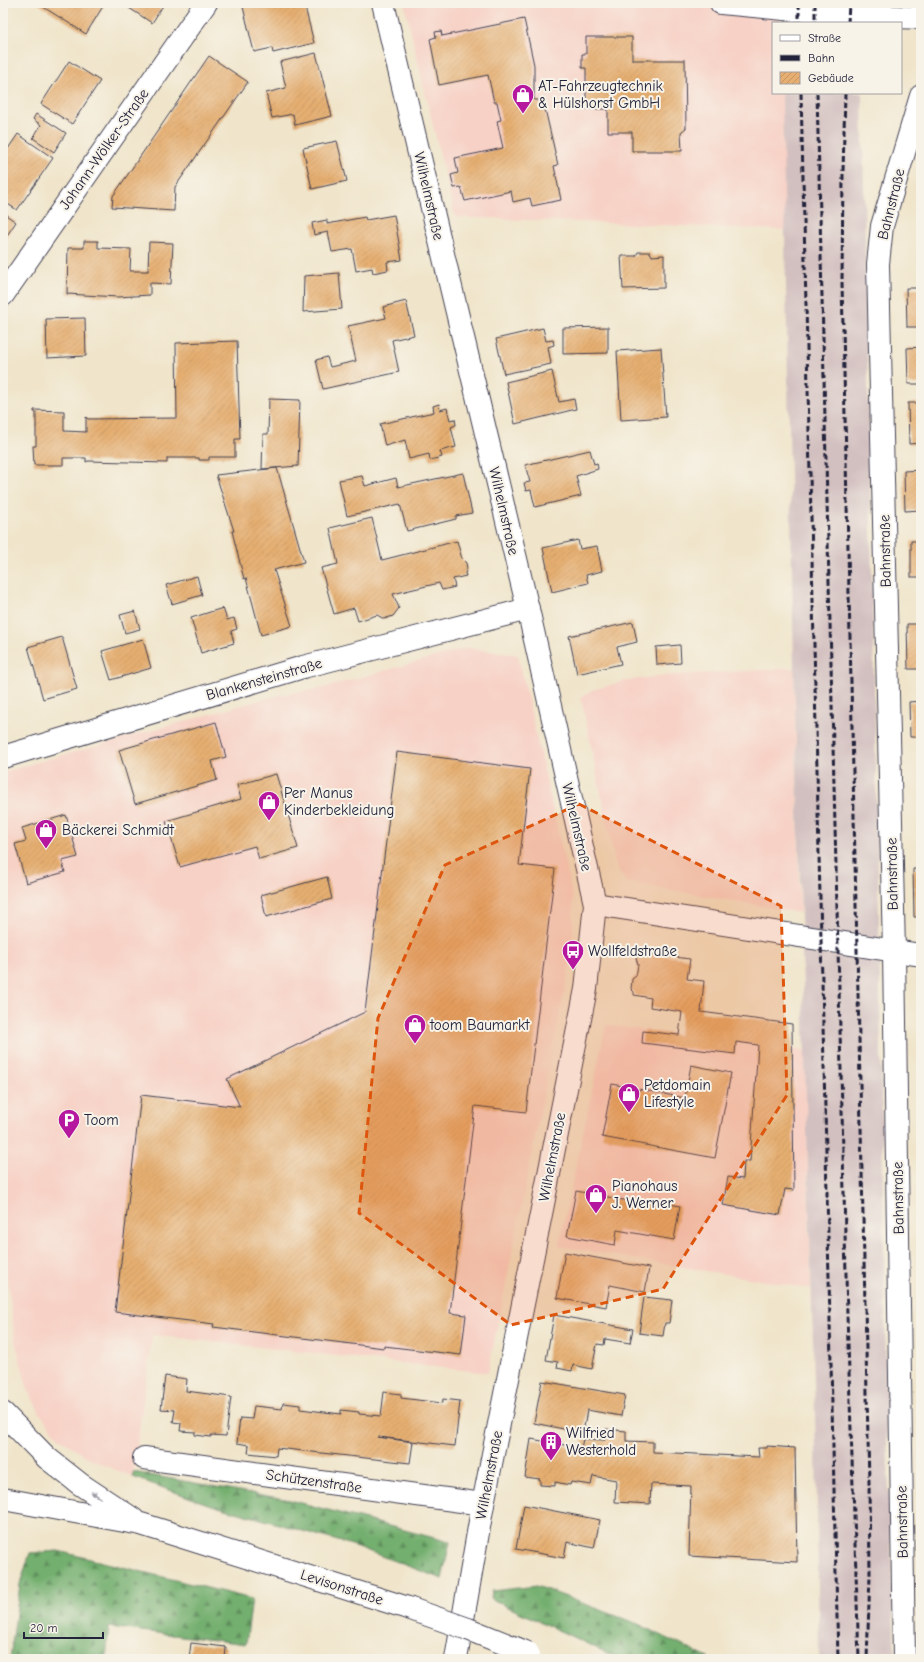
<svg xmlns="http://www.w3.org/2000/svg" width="924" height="1662" viewBox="0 0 924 1662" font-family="'Comic Neue',sans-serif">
<defs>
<pattern id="forest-firs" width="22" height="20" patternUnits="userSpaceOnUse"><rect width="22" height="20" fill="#73af6e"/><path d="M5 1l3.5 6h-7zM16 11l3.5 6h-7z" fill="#5e8e5c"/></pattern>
<pattern id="building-hatch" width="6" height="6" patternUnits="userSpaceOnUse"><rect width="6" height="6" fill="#e6af71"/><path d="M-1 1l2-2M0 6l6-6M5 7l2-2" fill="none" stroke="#c59663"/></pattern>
</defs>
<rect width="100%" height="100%" fill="#f7f3e8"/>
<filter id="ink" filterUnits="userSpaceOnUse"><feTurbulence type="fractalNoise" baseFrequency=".025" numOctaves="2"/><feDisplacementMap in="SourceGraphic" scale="8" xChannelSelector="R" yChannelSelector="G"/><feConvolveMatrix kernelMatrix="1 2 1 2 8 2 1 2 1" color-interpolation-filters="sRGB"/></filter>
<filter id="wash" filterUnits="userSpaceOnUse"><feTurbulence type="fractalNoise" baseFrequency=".012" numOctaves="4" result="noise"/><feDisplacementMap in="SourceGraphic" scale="16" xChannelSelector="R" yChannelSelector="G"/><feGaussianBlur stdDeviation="0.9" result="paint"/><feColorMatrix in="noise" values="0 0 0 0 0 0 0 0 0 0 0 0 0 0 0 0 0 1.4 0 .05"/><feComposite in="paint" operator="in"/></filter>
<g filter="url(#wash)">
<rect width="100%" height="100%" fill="#f0e5cb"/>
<g fill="#f7d1c6">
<polygon points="404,3 781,3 781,23 773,23 773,93 782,93 786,230 455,217"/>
<polygon points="467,648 518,655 573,899 573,948 488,1373 152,1335 133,1477 92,1460 59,1438 41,1415 28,1390 15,1341 3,1241 3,772 279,695 319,689"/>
<polygon points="794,668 800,913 626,882 616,866 581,698 592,690 625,681 660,676"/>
<polygon points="606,1025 805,1051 811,1289 559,1246"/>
</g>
<polygon fill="#d2bfbf" points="782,93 862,93 879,923 887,1441 895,1659 819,1659 816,1450 794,668"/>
<g fill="url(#forest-firs)" stroke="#4a6854">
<polygon points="133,1472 290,1500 450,1542 442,1579 352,1545 208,1504 133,1477"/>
<polygon points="58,1551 252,1599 246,1644 109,1627 106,1659 10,1659 20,1584 30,1553"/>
<polygon points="537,1586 638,1624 710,1659 620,1659 491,1599 492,1591"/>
</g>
<g id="blocks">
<g fill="url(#building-hatch)">
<polygon points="37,3 105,3 86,34"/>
<polygon points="123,3 163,3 164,4 152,23 123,4"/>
<polygon points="261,3 304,3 314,43 273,53 272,48 254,52 243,7"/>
<polygon points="524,19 534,65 534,100 540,100 542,110 545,109 558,165 554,166 561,200 532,206 530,198 513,202 511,191 465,201 461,187 454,188 451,175 458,173 455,158 503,148 497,121 501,120 497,102 494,102 488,75 439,85 430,39 436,37 435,32 441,31 442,36"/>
<polygon points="586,37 632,37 632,60 685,60 686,128 681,132 682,151 632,151 632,132 608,132 608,109 586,109 586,68 582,68 582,54 586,54"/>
<polygon points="316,53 332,116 295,125 293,114 272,118 266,93 286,88 280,62"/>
<polygon points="209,56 248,82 175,187 174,211 112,207 113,196"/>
<polygon points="69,61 100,81 72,124 41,104"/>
<polygon points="36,114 66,133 54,152 33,138 41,125 33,119"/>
<polygon points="18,134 53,158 17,210 3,201 3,156"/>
<polygon points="337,141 347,181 312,189 303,148"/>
<polygon points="3,213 16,222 3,241"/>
<polygon points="394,215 402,260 387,262 388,270 373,273 372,268 356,271 352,249 332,252 328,232 314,235 312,223 327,220 327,224 365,217 366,220"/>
<polygon points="84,241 98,241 98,248 131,249 130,271 148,271 149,242 173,243 171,284 150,283 150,295 118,297 67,294 68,248 84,248"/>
<polygon points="638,252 650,252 652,256 664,255 664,288 623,289 621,256 636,256"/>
<polygon points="339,273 342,309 303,312 304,276"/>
<polygon points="906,288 921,288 921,327 907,327"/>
<polygon points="406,301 414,335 392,340 399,372 323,389 316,360 327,357 330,367 356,361 348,326 386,318 383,307"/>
<polygon points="85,318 86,356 47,358 46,319"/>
<polygon points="608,327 608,353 563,354 563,328"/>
<polygon points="543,328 546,341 553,340 554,345 548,347 551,364 504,374 496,339"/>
<polygon points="237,341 240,439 235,439 235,457 209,457 209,460 199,460 199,458 167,458 167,463 88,461 86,462 86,458 63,458 63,465 34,465 33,446 36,446 36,412 34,412 34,410 64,411 64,431 86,432 86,417 88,419 177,418 176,343"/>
<polygon points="921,347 921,384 908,384 907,348"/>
<polygon points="661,348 666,417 621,420 617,351"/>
<polygon points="552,371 559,402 574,399 576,409 515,424 506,382"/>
<polygon points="269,399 300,400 298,466 262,469 263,434 268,434"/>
<polygon points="908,403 921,403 921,443 909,444"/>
<polygon points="439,404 440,410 447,408 450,420 455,419 456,425 451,427 456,447 440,451 442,457 430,460 429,454 409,459 405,440 385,446 380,424 434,412 433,406"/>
<polygon points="590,450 594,464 597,463 598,469 576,476 581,496 535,507 531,490 526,491 524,483 530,482 525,465"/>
<polygon points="277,468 304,562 274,570 292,626 261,635 246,578 244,579 232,531 234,531 216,475"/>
<polygon points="921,470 921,510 905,511 904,471"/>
<polygon points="463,473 472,513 456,516 456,519 407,531 400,504 347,516 339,480 362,476 365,486 396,478 398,487"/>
<polygon points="372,518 382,560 457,541 462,559 466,563 467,569 465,573 466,576 453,579 455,587 442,590 439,583 393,594 399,608 393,616 384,619 377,615 358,621 354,608 334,614 321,568 338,564 330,528"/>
<polygon points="578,540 580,549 597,546 602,571 586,575 588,583 552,592 543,548"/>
<rect x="911" y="541" width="10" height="36"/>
<polygon points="197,576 202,595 172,604 166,585"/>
<polygon points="223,608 227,620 234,618 237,629 231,631 234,643 201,653 191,618"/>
<polygon points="135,611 140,629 125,633 120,615"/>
<polygon points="633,622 637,642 617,647 621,664 577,674 569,636"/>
<polygon points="907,624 921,624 921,669 908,669"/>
<polygon points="62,637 77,689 43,699 28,647"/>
<polygon points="143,639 151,668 111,680 102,651"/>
<polygon points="680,645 681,663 657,665 656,647"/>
<polygon points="921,701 921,737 910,737 909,702"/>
<polygon points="216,722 226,757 212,761 217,780 135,804 119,750"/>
<polygon points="397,752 530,769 519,865 555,869 526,1112 475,1106 450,1313 466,1315 461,1355 384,1346 384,1348 213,1327 214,1324 115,1312 141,1095 240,1107 227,1079 365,1012"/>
<polygon points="276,774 298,848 259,859 255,846 180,867 166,821 241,799 237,785"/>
<polygon points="66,815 78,857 62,861 65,872 26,883 15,844 26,841 22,828"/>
<polygon points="913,869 921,869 921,917 914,917"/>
<polygon points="327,877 332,899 266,917 261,895"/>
<polygon points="642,951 645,951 651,954 690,959 687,979 704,981 701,1012 792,1024 794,1190 785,1189 780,1215 723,1205 728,1177 743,1179 744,1161 750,1161 758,1045 736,1042 735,1054 642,1043 643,1031 679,1035 682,1012 650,1007 651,998 634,995 634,992 631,989 632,979 636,976 638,965 636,958 639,952"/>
<polygon points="691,1065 731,1073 715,1158 602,1137 612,1084 685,1098"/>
<polygon points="576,1191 645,1204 645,1199 680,1206 674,1240 617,1230 615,1245 567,1236"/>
<polygon points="565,1252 649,1268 645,1292 610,1285 606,1307 557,1298"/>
<polygon points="644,1297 672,1300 669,1323 665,1323 663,1336 639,1333"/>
<polygon points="554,1315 633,1329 630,1343 605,1339 604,1345 597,1344 592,1369 573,1365 572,1371 557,1368 558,1362 546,1360"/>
<polygon points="165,1376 187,1379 186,1391 231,1397 226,1436 211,1435 211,1437 195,1435 195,1432 180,1431 181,1423 173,1422 175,1410 161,1409"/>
<polygon points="542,1381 625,1395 621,1416 587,1410 583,1433 534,1423"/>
<polygon points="384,1392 401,1394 401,1398 442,1403 443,1399 460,1401 455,1446 378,1437 413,1442 410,1463 277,1448 276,1456 248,1453 249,1445 237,1443 240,1418 252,1419 254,1406 282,1409 283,1403 300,1405 300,1409 341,1414 341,1410 359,1412 359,1414 381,1416"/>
<polygon points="605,1429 626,1431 626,1441 653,1442 653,1452 759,1457 758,1448 767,1448 767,1446 795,1448 797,1562 689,1556 691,1486 651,1484 650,1504 615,1502 616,1480 593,1476 591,1485 571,1482 570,1485 555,1482 555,1486 540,1485 540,1479 525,1477 531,1439 581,1448 583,1439 605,1440"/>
<polygon points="524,1505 600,1520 594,1548 567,1542 564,1558 516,1549"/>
<polygon points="191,1643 226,1647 225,1659 189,1659"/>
</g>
</g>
</g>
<g filter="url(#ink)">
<use href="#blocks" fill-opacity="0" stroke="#413f51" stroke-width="1"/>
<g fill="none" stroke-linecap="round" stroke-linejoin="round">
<g stroke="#413f51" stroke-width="24">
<g id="street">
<polyline points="383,3 528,609 595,904 586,989 483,1504 456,1659"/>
<polyline points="721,3 848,15 921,18"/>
<polyline points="3,295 206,3"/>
<polyline points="3,757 303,667 528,609"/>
<polyline points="595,904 921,955"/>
<polyline points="144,1458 483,1504"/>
<polyline points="904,1659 894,951 878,264 882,226 921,96"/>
</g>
</g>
<g stroke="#413f51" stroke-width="24">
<g id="secondary">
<polyline points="3,1413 47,1458 80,1484 133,1519"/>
<polyline points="3,1499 141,1524 408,1608"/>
</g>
</g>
<use href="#street" stroke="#fff" stroke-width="22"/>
<use href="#secondary" stroke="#fff" stroke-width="22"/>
<g stroke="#22223b" stroke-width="3" stroke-dasharray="6 3" stroke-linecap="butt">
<polyline points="799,3 799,23"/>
<polyline points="815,3 815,23"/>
<polyline points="848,23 849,3"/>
<polyline points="801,93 838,1659"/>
<polyline points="817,93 847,1315 859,1659"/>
<polyline points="845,93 843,172 842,282 869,1483 870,1575 867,1659"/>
</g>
<g stroke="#413f51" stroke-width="24" stroke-linecap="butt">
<polyline id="secondary-bridge" points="408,1608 468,1629 528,1653"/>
</g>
<use href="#secondary-bridge" stroke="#fff" stroke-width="22"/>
</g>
<defs><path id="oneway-solid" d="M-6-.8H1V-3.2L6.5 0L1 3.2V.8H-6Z"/></defs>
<use fill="#9c9ca7" href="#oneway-solid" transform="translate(96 1495) rotate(-147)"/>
</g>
<path fill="#de560e" fill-opacity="0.2" stroke="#de560e" stroke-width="3" stroke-dasharray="8 5" stroke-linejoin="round" d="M579,804L781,906L787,1095L663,1289L511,1325L359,1213L378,1018L445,865Z"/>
<defs>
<g id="shop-pin" transform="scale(1.15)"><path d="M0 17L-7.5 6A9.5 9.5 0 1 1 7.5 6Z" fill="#b5179e" stroke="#f7f3e8"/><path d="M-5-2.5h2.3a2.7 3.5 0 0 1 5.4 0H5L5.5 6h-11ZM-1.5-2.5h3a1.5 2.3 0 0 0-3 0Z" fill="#fff"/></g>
<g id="bus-pin" transform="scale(1.15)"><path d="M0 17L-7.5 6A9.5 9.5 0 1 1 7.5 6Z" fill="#b5179e" stroke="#f7f3e8"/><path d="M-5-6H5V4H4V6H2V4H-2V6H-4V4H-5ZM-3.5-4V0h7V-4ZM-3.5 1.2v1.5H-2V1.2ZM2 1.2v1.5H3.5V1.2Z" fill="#fff"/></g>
<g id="parking-pin" transform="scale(1.15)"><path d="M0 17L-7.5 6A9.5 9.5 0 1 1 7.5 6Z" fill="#b5179e" stroke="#f7f3e8"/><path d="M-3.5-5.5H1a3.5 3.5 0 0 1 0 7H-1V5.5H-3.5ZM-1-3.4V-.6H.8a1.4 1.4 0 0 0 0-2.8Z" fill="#fff"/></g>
<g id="building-pin" transform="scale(1.15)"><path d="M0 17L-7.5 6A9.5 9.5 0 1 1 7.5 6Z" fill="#b5179e" stroke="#f7f3e8"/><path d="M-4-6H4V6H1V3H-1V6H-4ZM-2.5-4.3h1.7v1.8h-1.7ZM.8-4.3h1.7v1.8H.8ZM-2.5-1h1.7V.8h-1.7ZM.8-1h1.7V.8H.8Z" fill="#fff"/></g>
</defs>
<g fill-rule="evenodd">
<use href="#shop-pin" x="523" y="95"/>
<use href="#shop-pin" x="269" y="802"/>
<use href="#shop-pin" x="46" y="830"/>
<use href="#bus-pin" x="573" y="951"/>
<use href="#shop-pin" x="415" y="1025"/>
<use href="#shop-pin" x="629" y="1094"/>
<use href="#parking-pin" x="69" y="1120"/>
<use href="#shop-pin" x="596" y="1195"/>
<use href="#building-pin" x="551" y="1442"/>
</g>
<g text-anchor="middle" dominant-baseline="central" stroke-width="4" stroke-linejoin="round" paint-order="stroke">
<g font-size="15" fill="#22223b" stroke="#f7f3e8" text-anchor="start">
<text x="538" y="86">AT-Fahrzeugtechnik<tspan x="538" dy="17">&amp; Hülshorst GmbH</tspan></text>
<text x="284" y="793">Per Manus<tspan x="284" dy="17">Kinderbekleidung</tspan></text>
<text x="62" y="830">Bäckerei Schmidt</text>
<text x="588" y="951">Wollfeldstraße</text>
<text x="430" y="1025">toom Baumarkt</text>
<text x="644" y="1085">Petdomain<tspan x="644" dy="17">Lifestyle</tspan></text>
<text x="84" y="1120">Toom</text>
<text x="612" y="1186">Pianohaus<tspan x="612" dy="17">J. Werner</tspan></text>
<text x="566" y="1433">Wilfried<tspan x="566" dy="17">Westerhold</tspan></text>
</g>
<g font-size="15" fill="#22223b" stroke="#f7f3e8">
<text transform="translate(104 149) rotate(-55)">Johann-Wölker-Straße</text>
<text transform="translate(429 196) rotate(77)">Wilhelmstraße</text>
<text transform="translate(891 204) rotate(-76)">Bahnstraße</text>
<text transform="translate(504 511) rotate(77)">Wilhelmstraße</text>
<text transform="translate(885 551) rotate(-91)">Bahnstraße</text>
<text transform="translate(264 679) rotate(-16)">Blankensteinstraße</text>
<text transform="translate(577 827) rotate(77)">Wilhelmstraße</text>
<text transform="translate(892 874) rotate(-91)">Bahnstraße</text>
<text transform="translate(552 1157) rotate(-79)">Wilhelmstraße</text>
<text transform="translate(898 1198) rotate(-91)">Bahnstraße</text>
<text transform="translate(489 1475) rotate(-79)">Wilhelmstraße</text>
<text transform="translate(314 1481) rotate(8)">Schützenstraße</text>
<text transform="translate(902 1522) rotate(-91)">Bahnstraße</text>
<text transform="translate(342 1587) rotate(18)">Levisonstraße</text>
</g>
</g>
<rect width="924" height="1662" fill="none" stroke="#f7f3e8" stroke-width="16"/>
<rect x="772" y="22" width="130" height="72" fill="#f7f3e8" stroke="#a29fa3"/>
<rect x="780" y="35" width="20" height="6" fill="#ffffff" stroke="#a29fa3"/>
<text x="808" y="42" font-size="12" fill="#22223b">Straße</text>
<rect x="780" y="55" width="20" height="6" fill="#22223b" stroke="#a29fa3"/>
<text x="808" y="62" font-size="12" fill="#22223b">Bahn</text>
<rect x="780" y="72" width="20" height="12" fill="url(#building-hatch)" stroke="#a29fa3"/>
<text x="808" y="82" font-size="12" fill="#22223b">Gebäude</text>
<path d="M24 1632v6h79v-6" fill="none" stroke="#22223b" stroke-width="2"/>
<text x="30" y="1632" font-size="12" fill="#22223b" stroke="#f7f3e8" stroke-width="3" paint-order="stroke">20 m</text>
</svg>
